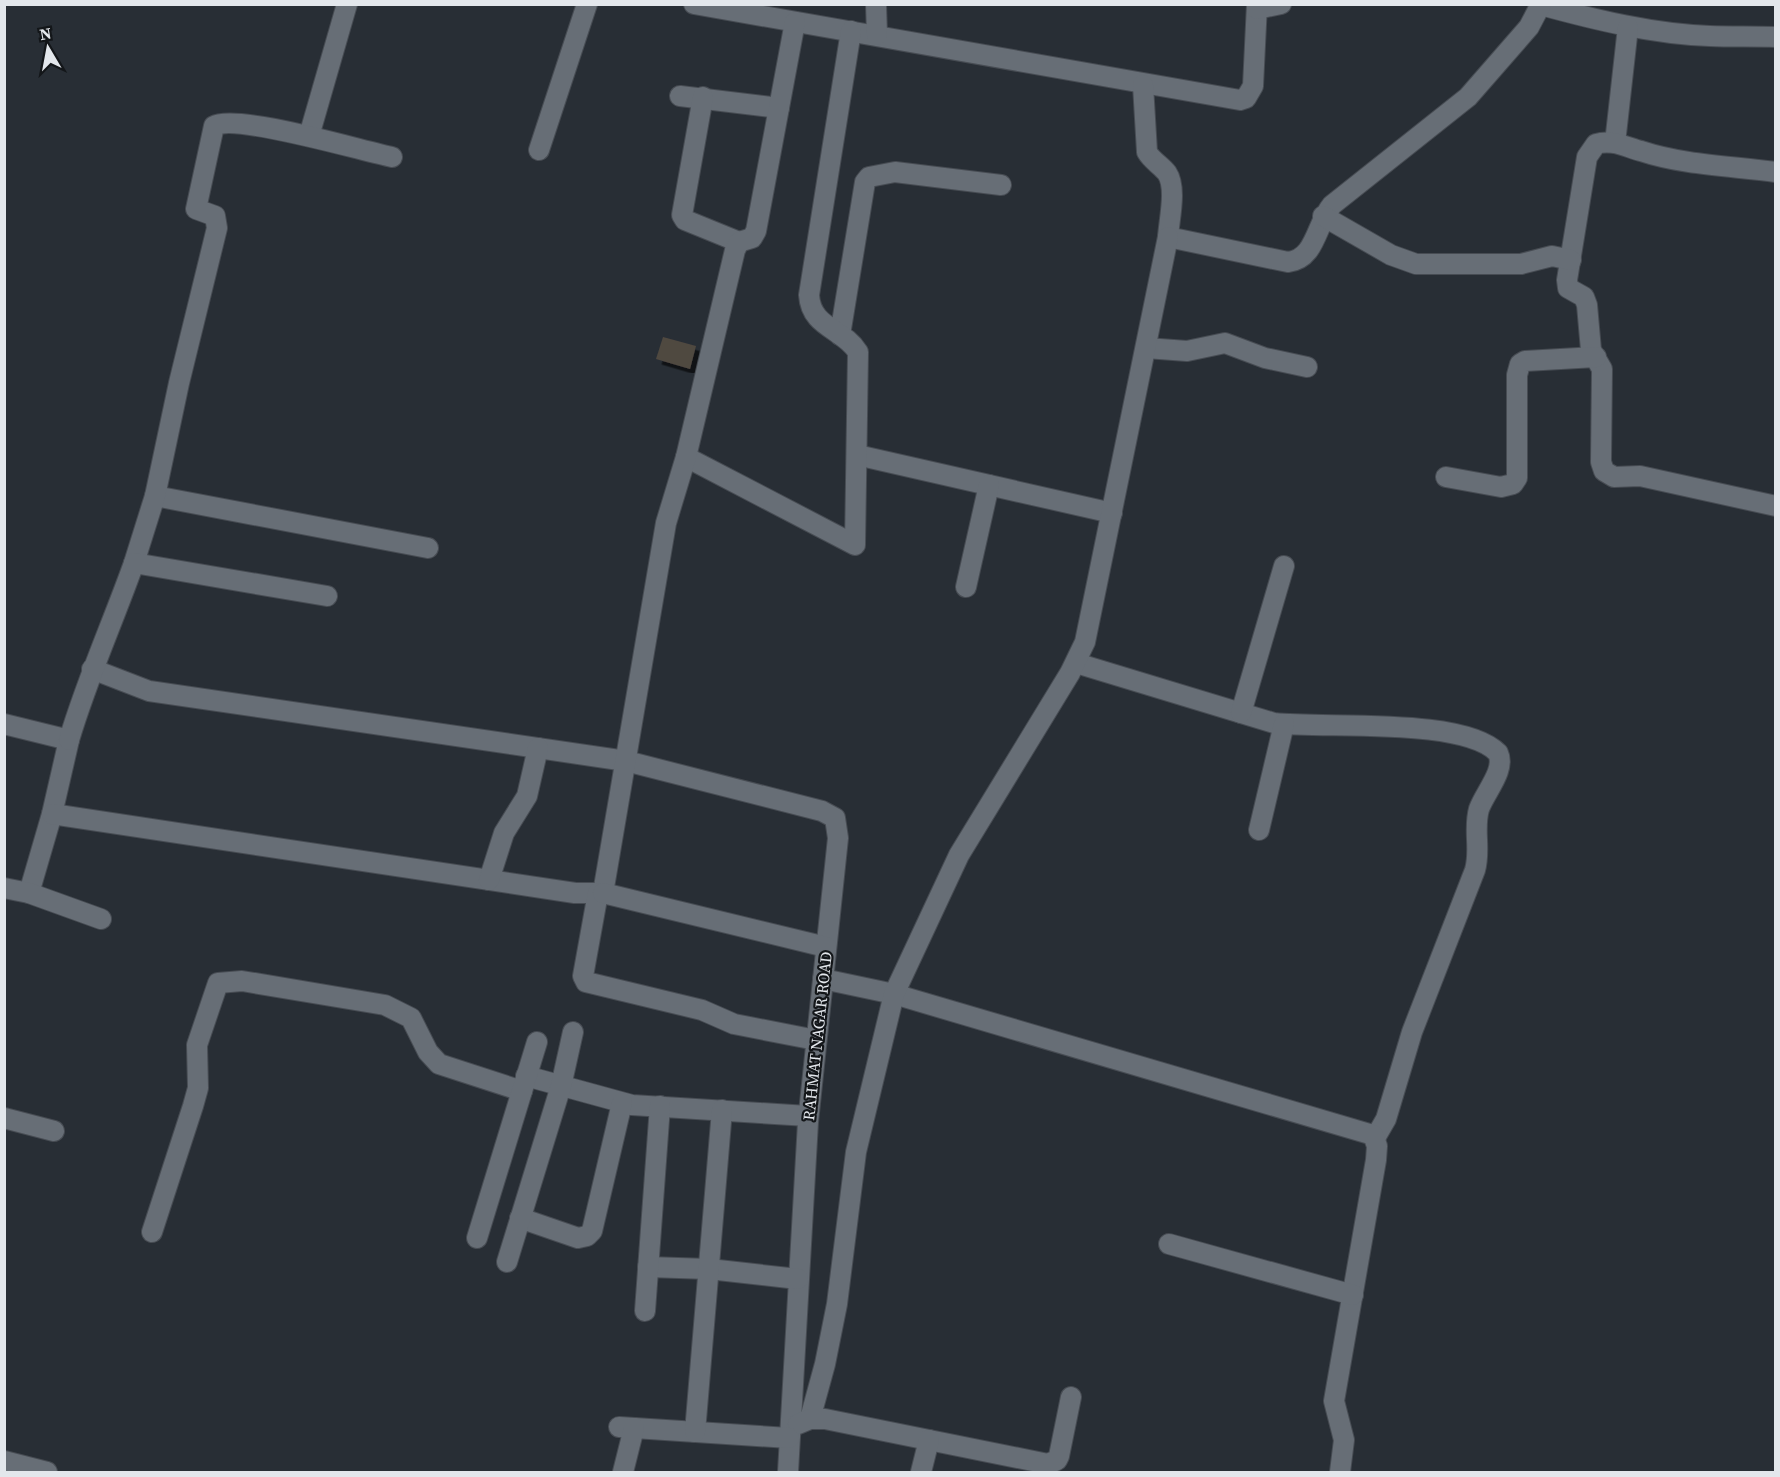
<svg xmlns="http://www.w3.org/2000/svg" width="1780" height="1477" viewBox="0 0 1780 1477" font-family="'Source Serif 4',serif">
<defs>
<filter id="shadow"><feDropShadow dx="5.5" dy="5.5" stdDeviation="0" flood-color="#0009"/></filter>
</defs>
<rect width="100%" height="100%" fill="#282e35"/>
<polygon fill="#504840" filter="url(#shadow)" points="663,337 696,346 690,369 656,359"/>
<g fill="none" stroke-linecap="round" stroke-linejoin="round">
<g stroke="#474c53" stroke-width="22">
<g id="minor">
<polyline points="694,4 1240,100 1246,98 1253,86 1257,4"/>
<polyline points="876,4 877,35"/>
<path d="M1541,5C1596,20 1653,34 1710,36C1732,37 1754,36 1776,37"/>
<polyline points="1257,9 1281,4"/>
<path d="M1143,85L1147,152C1152,161 1161,165 1167,173C1177,188 1169,220 1168,237L1288,262C1316,259 1316,224 1332,205L1468,97L1529,27L1541,4"/>
<polyline points="680,96 779,108"/>
<polyline points="703,97 682,215 685,220 739,242"/>
<polyline points="309,136 347,4"/>
<polyline points="1615,143 1628,27"/>
<polyline points="539,150 587,4"/>
<path d="M1776,172C1731,166 1683,165 1641,151C1626,147 1612,139 1596,144L1587,157L1567,280L1568,288L1584,297L1587,305L1591,350L1602,369L1601,462L1604,471L1614,477L1640,476L1776,506"/>
<polyline points="1323,216 1391,255 1416,264 1521,264 1552,256 1571,260"/>
<polyline points="840,335 865,182 869,177 895,172 1001,185"/>
<polyline points="1146,348 1187,351 1225,343 1265,358 1307,367"/>
<polyline points="857,455 1112,513"/>
<path d="M686,457L855,545L858,352C843,328 811,328 809,295L851,31"/>
<polyline points="1446,477 1501,487 1513,484 1517,478 1517,375 1520,364 1525,361 1596,357"/>
<polyline points="155,496 428,548"/>
<path d="M134,563L155,496L179,383L217,228L215,216L196,209L214,126C236,113 362,151 392,157"/>
<polyline points="966,587 989,485"/>
<path d="M1076,663L1274,723C1326,729 1463,717 1498,753C1506,770 1485,792 1479,809C1473,830 1481,849 1475,870L1412,1032L1386,1119L1375,1138"/>
<polyline points="92,669 149,691 626,761 822,811 835,818 838,838 808,1122 788,1472"/>
<polyline points="1241,713 1284,566"/>
<polyline points="4,724 69,740 52,814 29,893"/>
<path d="M69,740C87,679 113,622 134,563L327,596"/>
<polyline points="52,814 575,893 603,893 666,523 686,457 735,250 739,242 752,238 756,231 795,22"/>
<polyline points="1259,830 1284,724"/>
<polyline points="489,880 504,833 527,796 538,748"/>
<polyline points="4,888 29,893 101,919"/>
<polyline points="598,893 583,976 586,982 702,1010 734,1024 816,1040"/>
<polyline points="603,893 826,947"/>
<polyline points="823,979 894,994 1373,1135 1377,1146 1376,1160 1334,1401 1344,1440 1340,1472"/>
<polyline points="526,1076 632,1105 808,1116"/>
<polyline points="4,1118 54,1131"/>
<polyline points="520,1218 578,1238 587,1236 592,1231 622,1103"/>
<polyline points="152,1232 193,1106 198,1088 197,1045 218,983 242,981 385,1005 411,1018 428,1052 439,1064 522,1091"/>
<polyline points="477,1238 537,1042"/>
<polyline points="1169,1244 1353,1295"/>
<polyline points="507,1262 561,1086 573,1032"/>
<polyline points="648,1267 709,1269 798,1279"/>
<polyline points="645,1311 660,1106"/>
<polyline points="810,1419 825,1364 837,1304 856,1152 894,994 959,855 1070,673 1085,642 1168,237"/>
<polyline points="798,1424 810,1419 825,1419 1048,1464 1057,1460 1059,1456 1071,1397"/>
<polyline points="619,1427 789,1438"/>
<polyline points="695,1432 722,1110"/>
<polyline points="4,1461 47,1472"/>
<polyline points="623,1472 634,1428"/>
<polyline points="921,1472 929,1440"/>
</g>
</g>
<use href="#minor" stroke="#676e76" stroke-width="20"/>
</g>
<g text-anchor="middle" dominant-baseline="central" stroke-width="4.5" stroke-linejoin="round" paint-order="stroke">
<g font-size="16" fill="#e3e7ec" stroke="#131619">
<text transform="translate(817 1036) rotate(-84)">RAHMAT NAGAR ROAD</text>
</g>
</g>
<rect width="1780" height="1477" fill="none" stroke="#e3e7ec" stroke-width="12"/>
<g transform="translate(48 48) rotate(350)" stroke="#131619" stroke-width="4.5" paint-order="stroke">
<path d="M0-4.5L10 22L0 15L-10 22Z" fill="#e3e7ec"/>
<text y="-9" font-size="16" font-weight="bold" text-anchor="middle" fill="#e3e7ec">N</text>
</g>
</svg>
